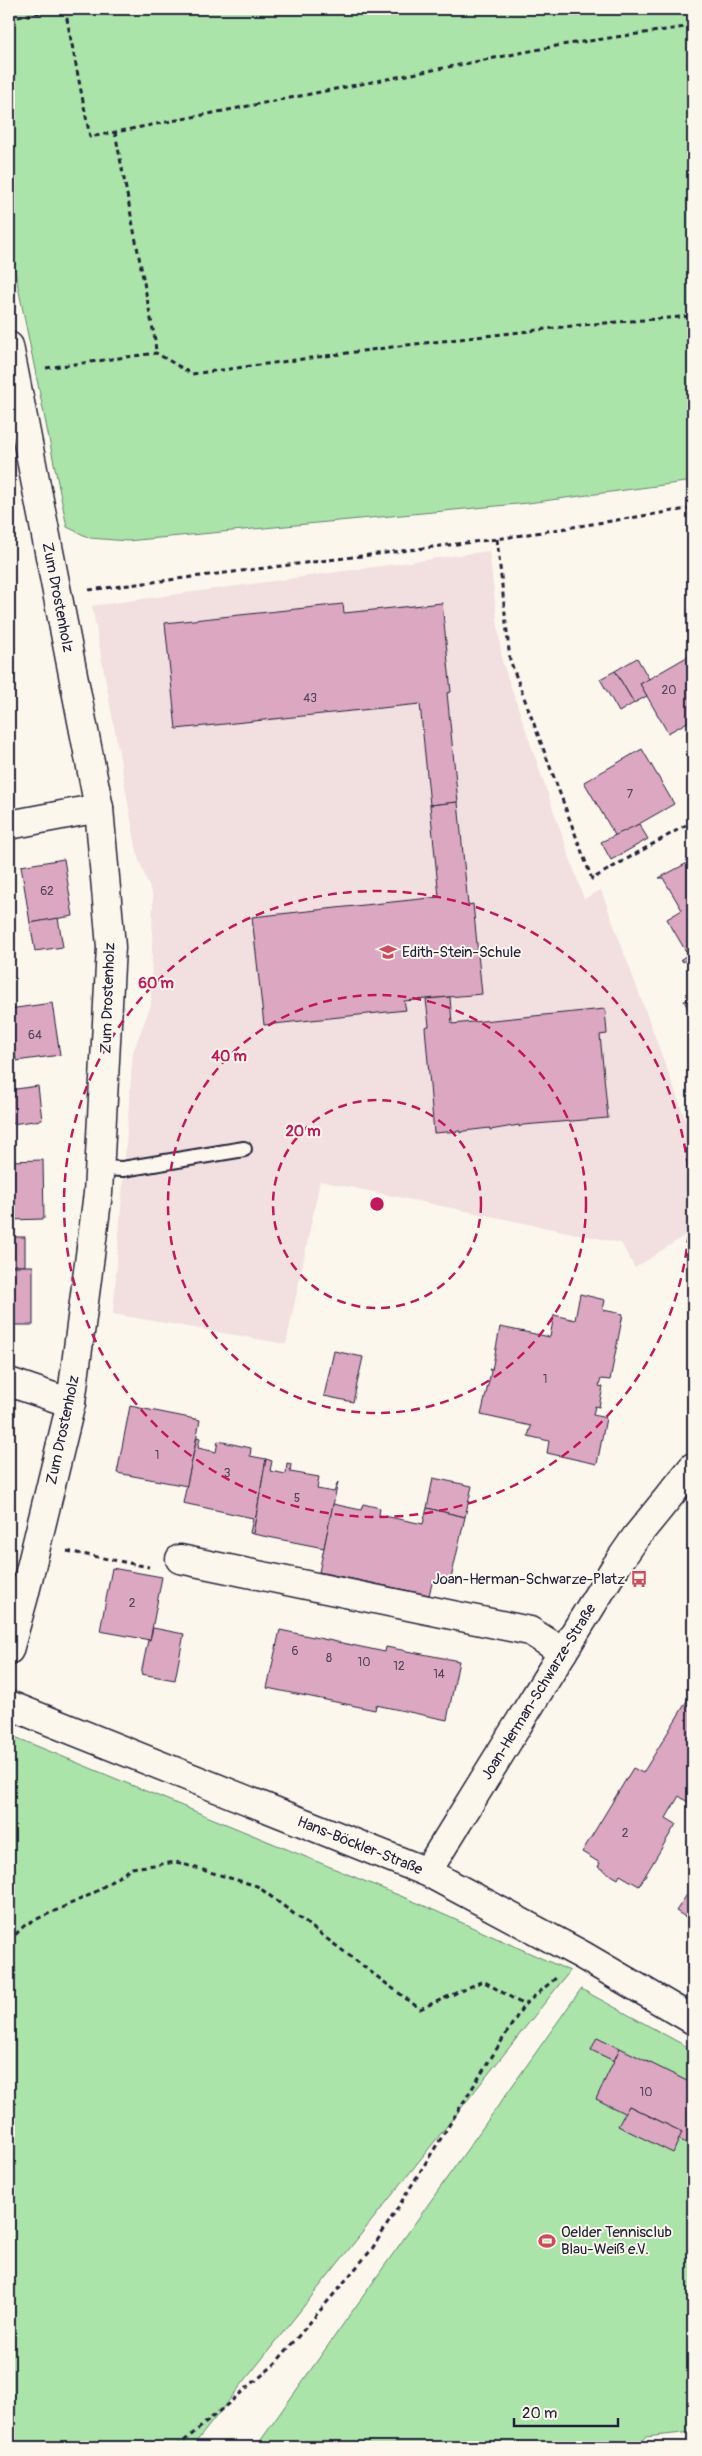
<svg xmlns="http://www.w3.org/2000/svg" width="702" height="2456" viewBox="0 0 702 2456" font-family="Pangolin,sans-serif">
<rect width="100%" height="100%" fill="#fbf7ec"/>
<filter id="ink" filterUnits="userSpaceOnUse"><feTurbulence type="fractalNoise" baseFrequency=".02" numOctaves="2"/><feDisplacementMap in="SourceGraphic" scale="10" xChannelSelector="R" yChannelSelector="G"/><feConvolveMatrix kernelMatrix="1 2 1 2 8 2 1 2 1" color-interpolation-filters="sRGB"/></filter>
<g filter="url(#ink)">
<polygon fill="#f2dfdf" points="489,551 502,661 584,899 601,890 693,1140 693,1230 635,1268 621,1243 320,1181 286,1344 113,1314 133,1052 151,1005 153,897 138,857 92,606"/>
<g fill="#aae4a9" stroke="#668372">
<polygon points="9,9 693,9 693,481 528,503 127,541 90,538 67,527 9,242"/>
<polygon points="10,1735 420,1904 570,1971 192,2447 9,2447"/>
<polygon points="581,1989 693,2050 693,2432 645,2437 636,2447 256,2447"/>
</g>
<g fill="#dca7c1" stroke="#22223b">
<polygon points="442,603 451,692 447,693 458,802 430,805 420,704 176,729 165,623 343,604 344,613"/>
<polygon points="692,654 693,719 668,733 640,684"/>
<polygon points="637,658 649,679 640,684 647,696 634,703 615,671"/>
<polygon points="615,671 634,703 619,712 600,679"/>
<polygon points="642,749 674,804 616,837 584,782"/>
<polygon points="458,802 468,905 473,904 482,994 404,1001 406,1010 264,1025 252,917 439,897 430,805"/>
<polygon points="639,824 648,839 611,860 601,842"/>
<polygon points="64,859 73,916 30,923 21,866"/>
<polygon points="693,860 693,956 683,962 681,959 688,955 667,919 682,910 663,878 659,878"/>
<polygon points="58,918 63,947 35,951 30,923"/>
<polygon points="693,996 693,1018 684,1001"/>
<polygon points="450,997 452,1024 605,1009 607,1034 600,1035 608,1118 523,1125 519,1127 519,1125 490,1130 490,1128 464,1131 460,1133 460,1131 434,1133 425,1027 429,1026 426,999"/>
<polygon points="52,1003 60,1055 16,1061 9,1009"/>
<polygon points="38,1086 42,1120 11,1124 9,1090"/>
<polygon points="43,1160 44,1219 9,1220 9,1161"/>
<rect x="9" y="1237" width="16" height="29"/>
<rect x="9" y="1266" width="24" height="59"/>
<polygon points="580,1294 605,1300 603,1310 623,1314 610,1380 601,1379 599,1386 603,1387 599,1407 595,1406 593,1415 606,1418 597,1464 547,1453 549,1441 528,1436 531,1426 481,1415 491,1372 489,1369 492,1370 500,1327 550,1337 554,1315 575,1320"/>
<polygon points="334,1351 363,1357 353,1402 324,1396"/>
<polygon points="130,1406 200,1420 187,1486 117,1473"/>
<polygon points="197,1437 200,1438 198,1448 216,1452 218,1441 251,1448 250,1456 266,1459 253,1534 250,1533 253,1518 183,1503"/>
<polygon points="266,1459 272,1461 270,1471 286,1474 287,1463 291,1464 290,1472 319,1477 317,1489 334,1492 338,1482 324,1548 253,1534"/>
<polygon points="433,1478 472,1486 465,1517 427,1508"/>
<polygon points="333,1504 361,1510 363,1504 380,1508 379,1515 423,1524 427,1508 465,1517 450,1583 433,1580 429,1595 319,1572"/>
<polygon points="112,1568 162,1577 150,1640 100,1631"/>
<polygon points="153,1628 184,1634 175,1680 141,1674 148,1640 150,1640"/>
<polygon points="280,1630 385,1652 386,1647 459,1661 447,1720 376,1705 375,1710 267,1688"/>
<polygon points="693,1691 693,1797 689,1803 679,1796 666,1818 676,1824 639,1886 620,1875 618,1879 598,1867 600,1863 582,1852 633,1768 643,1773"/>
<polygon points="692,1887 693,1910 687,1918 676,1911"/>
<polygon points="597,2037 620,2048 614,2061 591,2050"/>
<polygon points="620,2048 693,2084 693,2146 678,2139 682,2132 629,2106 626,2114 596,2099"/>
<polygon points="629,2106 682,2132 673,2153 618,2126"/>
</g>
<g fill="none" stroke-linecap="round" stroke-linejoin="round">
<g stroke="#22223b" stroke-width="18">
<polyline id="lane" points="99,1168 123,1169 244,1149"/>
</g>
<g stroke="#22223b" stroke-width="31">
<g id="street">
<path id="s1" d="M9,346L99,808L111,947L98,1193L71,1403L24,1596L9,1650"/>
<polyline points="9,825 99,808"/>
<polyline points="9,1382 71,1403"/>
<polyline points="180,1559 530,1631 563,1652"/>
<path id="s2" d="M9,1705L427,1872L582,1955L693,2020"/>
<path id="s3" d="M427,1872L616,1566L636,1537L693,1467"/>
</g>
</g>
<g stroke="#22223b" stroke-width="3" stroke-dasharray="5 4" stroke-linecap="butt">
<polyline points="65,9 90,137 561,45 693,26"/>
<polyline points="9,19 56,9"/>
<polyline points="115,132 155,340 156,353"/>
<polyline points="46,368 156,353 192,374 407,345 581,325 693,316"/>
<polyline points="497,539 510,660 592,879 693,821"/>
<polyline points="89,590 497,539 693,508"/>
<polyline points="67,1551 149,1567"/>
<polyline points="9,1941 26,1924 92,1894 132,1868 176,1862 257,1886 420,2009 483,1981 524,2005"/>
<polyline points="177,2447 274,2365 372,2249 524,2005 557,1977"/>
</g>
<use href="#lane" stroke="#fbf7ec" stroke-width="14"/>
<use href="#street" stroke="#fbf7ec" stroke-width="28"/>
</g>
</g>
<g fill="none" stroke="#c2185b" stroke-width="2.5" stroke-dasharray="9 6">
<circle cx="377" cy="1204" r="104"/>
<circle cx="377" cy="1204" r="209"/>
<circle cx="377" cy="1204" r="313"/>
</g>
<defs>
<g id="school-bare" transform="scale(1.35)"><path d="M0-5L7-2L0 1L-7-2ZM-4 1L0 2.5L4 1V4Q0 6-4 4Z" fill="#d1495b" stroke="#fbf7ec" stroke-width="2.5" paint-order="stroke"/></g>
<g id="bus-bare" transform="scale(1.35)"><path d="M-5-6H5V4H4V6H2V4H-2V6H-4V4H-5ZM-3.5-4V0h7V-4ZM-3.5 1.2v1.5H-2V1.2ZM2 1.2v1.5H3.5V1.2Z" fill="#d1495b" stroke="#fbf7ec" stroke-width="2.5" paint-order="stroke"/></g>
<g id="stadium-bare" transform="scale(1.35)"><path d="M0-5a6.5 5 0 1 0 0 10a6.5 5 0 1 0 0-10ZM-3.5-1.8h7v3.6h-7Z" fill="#d1495b" stroke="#fbf7ec" stroke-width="2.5" paint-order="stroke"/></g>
</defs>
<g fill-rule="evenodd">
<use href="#school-bare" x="388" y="952"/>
<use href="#bus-bare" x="639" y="1579"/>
<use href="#stadium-bare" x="547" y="2241"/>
</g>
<g text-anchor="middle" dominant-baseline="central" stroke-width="4" stroke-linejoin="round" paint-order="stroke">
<g font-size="12" fill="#50435c">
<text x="669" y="690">20</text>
<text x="310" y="698">43</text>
<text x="630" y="794">7</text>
<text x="47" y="891">62</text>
<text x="35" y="1035">64</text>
<text x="545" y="1379">1</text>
<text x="157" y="1455">1</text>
<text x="227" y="1473">3</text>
<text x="297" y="1498">5</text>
<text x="132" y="1603">2</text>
<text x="295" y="1651">6</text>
<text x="329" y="1658">8</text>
<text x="364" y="1662">10</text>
<text x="399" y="1666">12</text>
<text x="439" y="1674">14</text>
<text x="625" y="1833">2</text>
<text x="646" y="2092">10</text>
</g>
<g font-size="15" fill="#22223b" stroke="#fbf7ec">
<text stroke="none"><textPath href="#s1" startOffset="256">Zum Drostenholz</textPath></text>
<text transform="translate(108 998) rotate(-88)">Zum Drostenholz</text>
<text transform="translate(63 1430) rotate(-78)">Zum Drostenholz</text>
<text stroke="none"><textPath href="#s3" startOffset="212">Joan-Herman-Schwarze-Straße</textPath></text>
<text stroke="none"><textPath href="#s2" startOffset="378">Hans-Böckler-Straße</textPath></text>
</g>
<g font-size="15" fill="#22223b" stroke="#fbf7ec" text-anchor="start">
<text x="402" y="952">Edith-Stein-Schule</text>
<text x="625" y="1579" text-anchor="end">Joan-Herman-Schwarze-Platz</text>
<text x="561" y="2232">Oelder Tennisclub<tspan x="561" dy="17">Blau-Weiß e.V.</tspan></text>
</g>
</g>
<circle cx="377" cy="1204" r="8" fill="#c2185b" stroke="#fbf7ec" stroke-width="2.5"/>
<g font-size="15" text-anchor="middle" font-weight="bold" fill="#c2185b" stroke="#fbf7ec" stroke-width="4" stroke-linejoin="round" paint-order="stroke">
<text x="156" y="988">60 m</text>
<text x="229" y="1061">40 m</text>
<text x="303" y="1136">20 m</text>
</g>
<rect width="702" height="2456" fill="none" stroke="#fbf7ec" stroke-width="30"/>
<rect x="15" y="15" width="672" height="2426" fill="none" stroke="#22223b" stroke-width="2" filter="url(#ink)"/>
<path d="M514 2418v8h104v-8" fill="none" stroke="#22223b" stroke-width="2.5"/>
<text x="522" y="2418" font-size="15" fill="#22223b" stroke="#fbf7ec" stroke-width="4" paint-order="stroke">20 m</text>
</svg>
